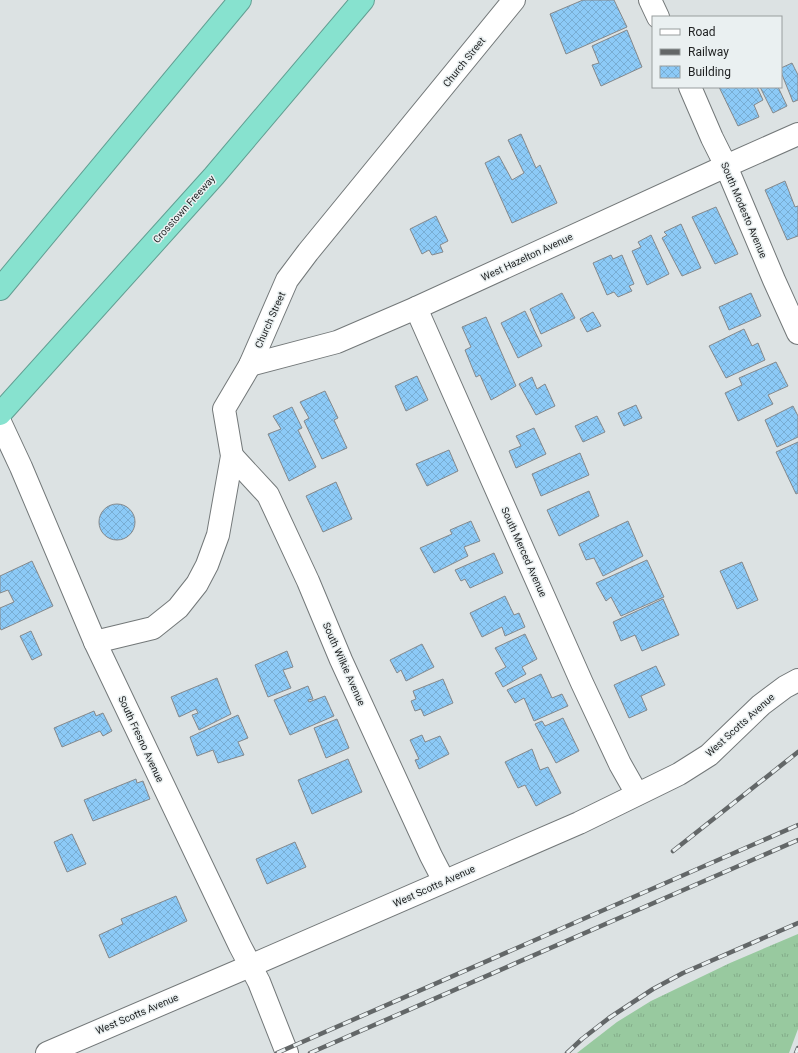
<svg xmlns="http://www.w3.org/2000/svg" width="798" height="1053" viewBox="0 0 798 1053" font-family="Roboto,sans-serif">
<defs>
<pattern id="grass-tufts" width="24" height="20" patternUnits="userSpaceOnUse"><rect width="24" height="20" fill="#98c99f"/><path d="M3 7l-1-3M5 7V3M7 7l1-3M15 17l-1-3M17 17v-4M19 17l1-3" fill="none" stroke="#83ac89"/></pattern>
<pattern id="building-cross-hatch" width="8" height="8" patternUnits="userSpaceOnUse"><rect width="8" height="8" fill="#8ccaf7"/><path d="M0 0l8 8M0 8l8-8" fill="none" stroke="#78add3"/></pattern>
</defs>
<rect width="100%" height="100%" fill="#dce2e3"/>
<polygon fill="url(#grass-tufts)" points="798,934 798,1029 789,1053 577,1053 617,1022 651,1001 730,963"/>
<g fill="url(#building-cross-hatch)" stroke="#84888b">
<polygon points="583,0 614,0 627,27 566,54 550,14"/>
<polygon points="627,30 642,67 601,86 592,65 599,63 592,46"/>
<polygon points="792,63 798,75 798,100 793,102 781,72 781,68"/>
<polygon points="719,87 757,87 763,100 754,105 759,117 738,126"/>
<polygon points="760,87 778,87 787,106 773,113"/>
<polygon points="521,134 536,168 540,165 557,203 512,223 485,163 499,156 512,180 524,173 508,140"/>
<polygon points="785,181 795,207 798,206 798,236 787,240 765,190"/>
<polygon points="716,207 738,254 715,264 692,217"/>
<polygon points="436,216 448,241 440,245 443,252 432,255 429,250 422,254 410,229"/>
<polygon points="681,224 701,268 682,276 662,238 667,235 664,232"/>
<polygon points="651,235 669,274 647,285 632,251 641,247 638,242"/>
<polygon points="611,255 613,259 622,255 634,284 629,286 632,291 618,297 614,292 607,295 593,263"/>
<polygon points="562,293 575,318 541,334 530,309"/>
<polygon points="751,293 761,316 729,330 719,307"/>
<polygon points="525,311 542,346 518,358 501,323"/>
<polygon points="593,312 601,326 587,332 580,319"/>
<polygon points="486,317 516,386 491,400 480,375 476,377 465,350 471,347 462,327"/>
<polygon points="744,329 752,346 758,343 765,360 726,378 709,346"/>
<polygon points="776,362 788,386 768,395 773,404 738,421 725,393 742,385 739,378"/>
<polygon points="417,376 428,400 406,411 395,386"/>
<polygon points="532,377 537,389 545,384 555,406 536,415 519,384"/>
<polygon points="325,391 338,418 334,420 347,448 322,459 304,421 309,418 300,402"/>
<polygon points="636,405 642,418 624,426 618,413"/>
<polygon points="793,406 798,416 798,437 777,447 765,420"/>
<polygon points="292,407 302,428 298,430 316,467 289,481 268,434 281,429 273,416"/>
<polygon points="597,416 605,432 583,442 575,426"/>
<polygon points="534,428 546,454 516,468 509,451 521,446 516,436"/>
<polygon points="798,442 798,493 796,494 776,452"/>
<polygon points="449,450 458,471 427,486 416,464"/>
<polygon points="580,453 589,475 541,496 532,474"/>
<polygon points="336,482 352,519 323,532 306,496"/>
<polygon points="589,491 599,516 559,536 547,510"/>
<circle cx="117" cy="522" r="18"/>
<polygon points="471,521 480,541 464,547 468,556 434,573 420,548 452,534 450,530"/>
<polygon points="628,521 643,556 603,576 594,558 586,560 579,544"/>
<polygon points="494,553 503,573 470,588 465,579 461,581 455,570"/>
<polygon points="647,560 664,597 621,616 611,597 606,601 596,583"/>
<polygon points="32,561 53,606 1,630 0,627 0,608 14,602 8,590 0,593 0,576"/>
<polygon points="742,562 758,600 737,609 720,571"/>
<polygon points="505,596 514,615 519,613 525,627 505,636 502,627 482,637 470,613"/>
<polygon points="663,599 679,635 642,651 635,635 621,641 613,622"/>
<polygon points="31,631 42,655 32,660 20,636"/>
<polygon points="525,634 537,659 522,667 526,674 503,687 495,673 506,667 495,648"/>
<polygon points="422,644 434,667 406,681 401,670 397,673 390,660"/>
<polygon points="287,651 293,667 283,670 291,688 268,697 255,665"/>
<polygon points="656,666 665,685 641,696 647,710 629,718 614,685"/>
<polygon points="541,674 552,698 562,694 568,706 534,721 524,698 515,703 507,690"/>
<polygon points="217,678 231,714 199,730 192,715 198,713 196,709 179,717 171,697"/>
<polygon points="443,679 453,703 424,716 421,709 415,711 411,701 416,699 413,691"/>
<polygon points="308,686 313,699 308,700 309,702 325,696 334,716 290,735 274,700"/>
<polygon points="94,711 96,716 103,713 112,731 103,736 100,731 62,747 54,728"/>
<polygon points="238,715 248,738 238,742 244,755 218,763 213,750 197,756 190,737"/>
<polygon points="563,718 579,751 556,763 535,724 542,721 545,726"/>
<polygon points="337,719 349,748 326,758 314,728"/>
<polygon points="422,735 425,742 440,736 449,754 419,769 415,760 419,759 410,740"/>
<polygon points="532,749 540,770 548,767 561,793 536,806 525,785 518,788 505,762"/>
<polygon points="348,759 362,792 312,814 298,780"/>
<polygon points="136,779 137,783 143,781 150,799 93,821 84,800"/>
<polygon points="72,834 86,864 67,872 54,842"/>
<polygon points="295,842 306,867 267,884 256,859"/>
<polygon points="176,896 187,921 109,958 99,935 123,924 121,919"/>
</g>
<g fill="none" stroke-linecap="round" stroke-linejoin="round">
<g stroke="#737879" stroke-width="24">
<g id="street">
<polyline points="650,0 658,17"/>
<polyline points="690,87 712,138 726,166 774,280 798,333"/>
<polyline points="416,308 582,683 620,764 637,794"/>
<polyline points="250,365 337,342 416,308 726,166 798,134"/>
<polyline points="232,456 268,495 308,581 341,660 431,856 444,881"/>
<polyline points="95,642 153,628 178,608 197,584 207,565 218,535 232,456 224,409 250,365 287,280 308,252 514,0"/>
<polyline points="47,1053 250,966 579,823 679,774 709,755 761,705 785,687 798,680"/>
</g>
</g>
<g stroke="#737879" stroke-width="24">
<polyline id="secondary" points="0,422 21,467 95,642 240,946 259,982 287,1053"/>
</g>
<g stroke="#629e92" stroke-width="24">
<g id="highway">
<polyline points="0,289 240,0"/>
<polyline points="0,414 214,176 363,0"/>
</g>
</g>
<use href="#street" stroke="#fff" stroke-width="22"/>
<use href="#secondary" stroke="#fff" stroke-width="22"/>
<use href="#highway" stroke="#87e2cf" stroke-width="22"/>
<g stroke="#636768" stroke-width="4.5">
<g id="rail">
<polyline points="673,851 798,752"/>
<polyline points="277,1053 798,825"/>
<polyline points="310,1053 798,840"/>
<polyline points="567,1053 582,1039 609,1018 653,989 683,973 798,923"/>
<polyline points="796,1053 798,1048"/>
</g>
</g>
<use href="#rail" stroke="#eaf0f1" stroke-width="3" stroke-dasharray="9" stroke-linecap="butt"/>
</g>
<g text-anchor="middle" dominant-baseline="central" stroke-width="3" stroke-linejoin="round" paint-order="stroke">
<g font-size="10" fill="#1e2021" stroke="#eaf0f1">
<text transform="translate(464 62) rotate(-51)">Church Street</text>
<text transform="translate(184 209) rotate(-48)">Crosstown Freeway</text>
<text transform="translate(744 210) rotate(67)">South Modesto Avenue</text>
<text transform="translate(527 257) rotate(-25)">West Hazelton Avenue</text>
<text transform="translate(270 320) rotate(-66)">Church Street</text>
<text transform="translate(524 552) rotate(66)">South Merced Avenue</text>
<text transform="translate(344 664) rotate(66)">South Wilkie Avenue</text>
<text transform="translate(740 725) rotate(-42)">West Scotts Avenue</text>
<text transform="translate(141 739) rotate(65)">South Fresno Avenue</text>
<text transform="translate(434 886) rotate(-24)">West Scotts Avenue</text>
<text transform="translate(137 1014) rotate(-23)">West Scotts Avenue</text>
</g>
</g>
<rect x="652" y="16" width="130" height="72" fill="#eaf0f1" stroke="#989d9e"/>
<rect x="660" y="29" width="20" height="6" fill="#ffffff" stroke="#989d9e"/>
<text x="688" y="36" font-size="12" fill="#1e2021">Road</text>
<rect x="660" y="49" width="20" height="6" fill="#636768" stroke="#989d9e"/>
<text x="688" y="56" font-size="12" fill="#1e2021">Railway</text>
<rect x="660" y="66" width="20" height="12" fill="url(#building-cross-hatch)" stroke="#989d9e"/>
<text x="688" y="76" font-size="12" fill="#1e2021">Building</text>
</svg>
